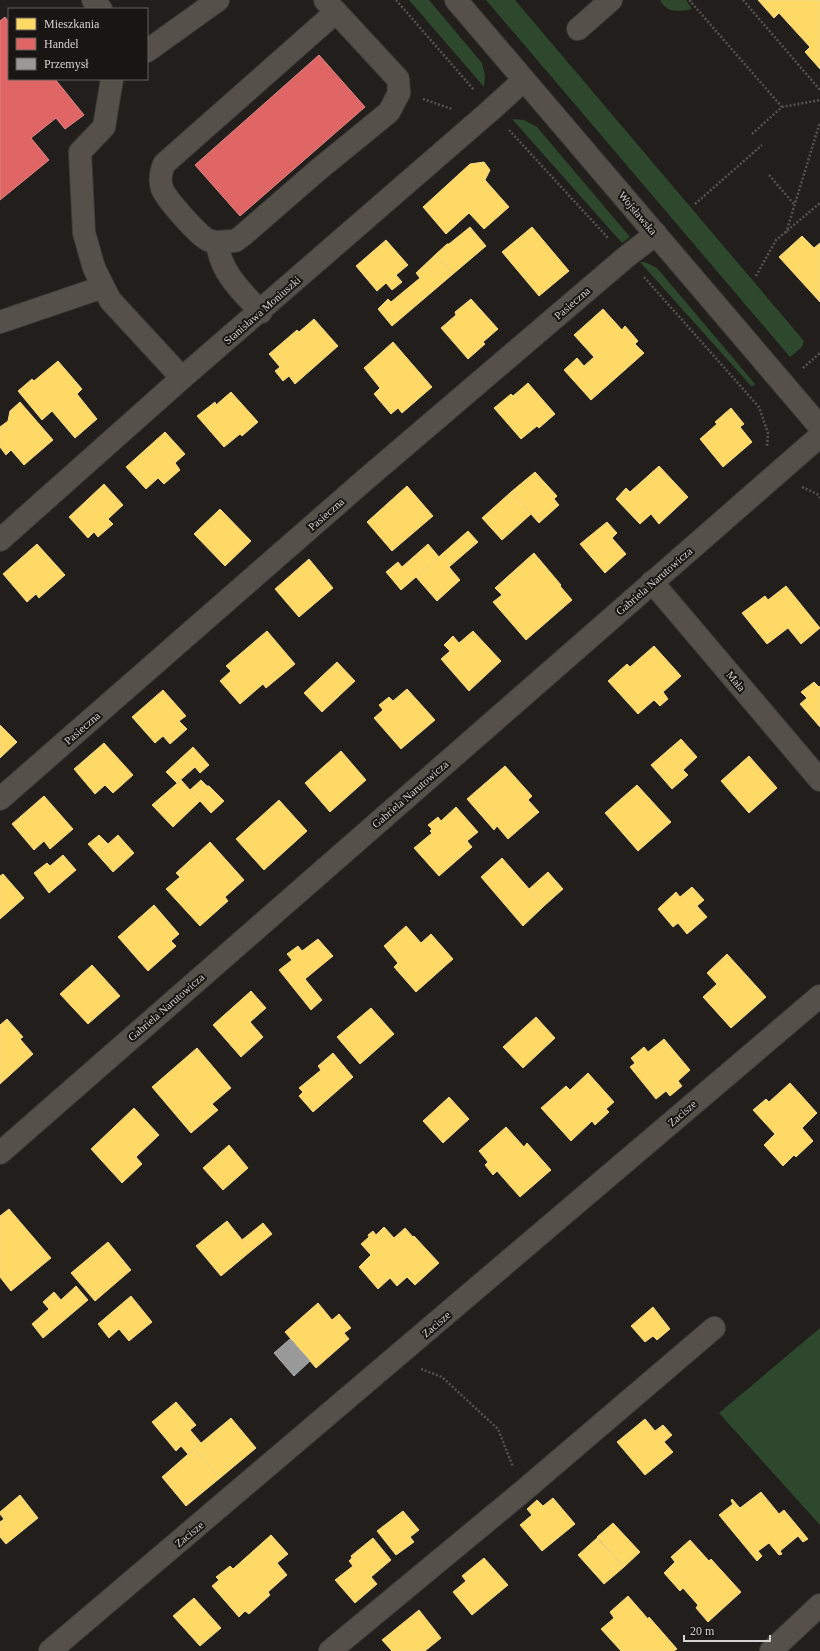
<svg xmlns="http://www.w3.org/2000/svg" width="820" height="1651" viewBox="0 0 820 1651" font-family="Georgia,serif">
<rect width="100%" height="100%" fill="#211e1c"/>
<g fill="#2d482d">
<polygon points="409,0 429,0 482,63 485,76 484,87"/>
<polygon points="486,0 515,0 804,341 802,347 790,357"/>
<path d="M660,0H686L692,9C679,12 666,13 660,0Z"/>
<polygon points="512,119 524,120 537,127 630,237 622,243"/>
<polygon points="640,262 645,262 657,268 755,384 752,387"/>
<polygon points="820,1328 820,1525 719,1413"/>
</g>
<g fill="#ffd966" stroke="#f2d786">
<polygon points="758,0 820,0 820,69 805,52 810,47 779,13 774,18"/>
<polygon points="484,162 490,170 485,180 509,207 484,229 469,213 446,234 423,207 470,164"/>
<polygon points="470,227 486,246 453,274 435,255 447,244 449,244"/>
<polygon points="532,227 569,271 539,296 502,252"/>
<polygon points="802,236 814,248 820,243 820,302 779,257"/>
<polygon points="386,240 408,265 396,275 402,282 392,290 386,283 377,291 356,266"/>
<polygon points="435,255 453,274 392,326 378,309 388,299 391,302 420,278 416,273"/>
<polygon points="471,299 498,329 483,342 485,344 468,359 441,328 456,315 455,312"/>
<polygon points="603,309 622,330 625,326 638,341 635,344 644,353 591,400 564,370 577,358 584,366 594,357 574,335"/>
<polygon points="314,319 338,346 295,384 289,376 283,381 275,371 280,367 269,354 297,330 299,332"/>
<polygon points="393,342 432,387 402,413 398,408 391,414 374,394 380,388 364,368"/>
<polygon points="58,361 82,389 77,394 97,419 75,438 52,411 42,420 18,391 32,379 34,381"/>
<polygon points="528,383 555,414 539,428 537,426 521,439 494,408 511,394 513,396"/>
<polygon points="231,392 258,422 242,436 240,434 224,447 197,416 215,402 216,405"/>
<polygon points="20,402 53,440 24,465 11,450 6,455 0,447 0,427 8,421 10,411"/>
<polygon points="731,408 744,424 740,427 752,442 723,467 700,439 717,424 715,422"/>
<polygon points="165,432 185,454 175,463 180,470 164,484 158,478 146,489 126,467"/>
<polygon points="659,466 688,497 659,524 651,514 640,524 616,499 626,488 630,492"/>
<polygon points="535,472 557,496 554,499 559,505 539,523 511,492"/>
<polygon points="104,484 123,505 108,519 113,524 98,537 94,532 88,538 69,517"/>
<polygon points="407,486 433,516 392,551 367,522"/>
<polygon points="511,492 531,514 502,540 482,518"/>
<polygon points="220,509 251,541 225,566 194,534"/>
<polygon points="607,522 617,533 612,538 626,554 605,573 580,544"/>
<polygon points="468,531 478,542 449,567 460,580 437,601 416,577"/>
<polygon points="37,544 65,575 39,598 36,594 27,602 3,574"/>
<polygon points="428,544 439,557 401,590 386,572 398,562 402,567"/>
<polygon points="534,553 561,585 560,586 572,600 526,640 493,602 502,595 495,588"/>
<polygon points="309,559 333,588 299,617 275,589"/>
<polygon points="786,586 820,628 801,644 788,628 767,644 742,613 765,596 768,600"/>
<polygon points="267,631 295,664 266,688 263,684 240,704 220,681 231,671 226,666"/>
<polygon points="473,631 501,661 469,691 441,659 450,651 444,645 453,636 459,643"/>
<polygon points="654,646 681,676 663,692 668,699 660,706 654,700 638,714 608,681 627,664 630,667"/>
<polygon points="337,662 355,681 322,712 304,693"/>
<polygon points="814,682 819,687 820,686 820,727 800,704 807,698 801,692"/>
<polygon points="407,689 435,720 401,749 374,718 383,710 379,705 389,697 393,701"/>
<polygon points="163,690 186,716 179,721 187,729 170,744 163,736 155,743 132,717"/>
<polygon points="0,725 17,742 0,758"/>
<polygon points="681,739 697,757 683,770 688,775 672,789 651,765"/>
<polygon points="104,743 133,775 113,793 105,785 95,794 74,769"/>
<polygon points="193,747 209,765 200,773 195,767 177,783 166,772"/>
<polygon points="341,751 366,780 330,812 305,783"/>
<polygon points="749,756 777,788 749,813 721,781"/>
<polygon points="505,766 532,796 528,800 539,812 508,839 497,826 494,830 467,799"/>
<polygon points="181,780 200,801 173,827 152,805"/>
<polygon points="201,780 207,786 209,786 224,801 211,813 190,790"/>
<polygon points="637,785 671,822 638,851 605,813"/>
<polygon points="44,796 73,829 50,849 44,841 34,850 12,824"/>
<polygon points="279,800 307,831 264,870 236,839"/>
<polygon points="456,807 478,832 467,841 472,847 439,876 414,848 432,833 430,831 432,829 428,825 438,817 441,821"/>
<polygon points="99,835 108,844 97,854 88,844"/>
<polygon points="118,835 134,853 113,872 97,854"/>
<polygon points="210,842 244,880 225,897 228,901 200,926 166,889 180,877 176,873"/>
<polygon points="63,855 76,870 49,893 34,873 47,863 50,866"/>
<polygon points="502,858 544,906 523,926 481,877"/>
<polygon points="548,872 563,889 544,906 529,889"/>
<polygon points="3,874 24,898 0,919 0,876"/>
<polygon points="692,887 704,900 697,906 707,917 687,934 678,923 673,927 658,909 676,892 680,897"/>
<polygon points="154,905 179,934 171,941 176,946 148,971 118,937"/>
<polygon points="406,926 421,943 431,934 453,959 416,992 394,967 398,963 384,946"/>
<polygon points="318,939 333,956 305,979 322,1000 311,1010 279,970 292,960 287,954 298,946 302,951"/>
<polygon points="727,954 766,997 731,1028 703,997 717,984 707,973"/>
<polygon points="92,965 120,996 88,1024 60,994"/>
<polygon points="251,991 266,1008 250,1022 263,1037 241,1057 213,1025"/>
<polygon points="371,1008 394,1034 360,1064 337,1037"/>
<polygon points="536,1017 555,1038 523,1068 503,1047"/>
<polygon points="7,1019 23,1037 20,1039 33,1054 0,1084 0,1025"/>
<polygon points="664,1039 690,1070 678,1081 682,1086 670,1096 666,1091 656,1099 630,1067 635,1063 631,1058 644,1047 648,1052"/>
<polygon points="197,1048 231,1088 212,1104 218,1110 191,1133 152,1087"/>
<polygon points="333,1053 353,1077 313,1112 299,1096 303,1092 299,1088 321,1070 318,1066"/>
<polygon points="588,1073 614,1102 606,1109 609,1112 595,1125 592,1121 571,1141 541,1108 566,1086 570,1090"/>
<polygon points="790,1083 817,1113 802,1128 813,1141 796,1157 794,1155 783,1166 764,1145 775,1134 753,1110 766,1099 769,1102"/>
<polygon points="449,1097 469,1119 443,1143 423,1121"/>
<polygon points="134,1108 159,1135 136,1157 142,1164 122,1183 91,1149"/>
<polygon points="506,1127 524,1147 527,1143 551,1170 520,1197 497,1171 493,1175 485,1165 488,1162 479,1151"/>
<polygon points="229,1145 248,1168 223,1190 203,1168"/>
<polygon points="9,1209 51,1258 11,1291 0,1277 0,1216"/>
<polygon points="227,1221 251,1251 221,1276 196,1246"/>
<polygon points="263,1223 272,1234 251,1251 242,1240"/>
<polygon points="384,1227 394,1238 405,1228 413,1237 414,1236 439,1263 415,1285 407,1277 397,1286 390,1278 378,1289 359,1267 371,1255 361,1244 369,1237 368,1235 373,1231 376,1235"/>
<polygon points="108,1242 131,1270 95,1301 71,1273"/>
<polygon points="76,1286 88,1300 43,1338 32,1324 49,1309 43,1302 54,1292 61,1300"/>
<polygon points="131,1296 152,1322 129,1341 119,1329 109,1338 98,1324"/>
<polygon points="318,1303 332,1320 339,1314 351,1328 344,1333 349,1339 316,1368 285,1332"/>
<polygon points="653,1307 670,1329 657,1340 653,1336 645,1342 631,1326"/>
<polygon points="176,1402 196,1425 190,1430 201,1443 188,1454 181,1446 176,1451 152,1422"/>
<polygon points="231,1418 256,1448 220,1478 194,1449"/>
<polygon points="645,1419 655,1431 663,1425 672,1435 664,1442 673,1452 645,1475 617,1442"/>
<polygon points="194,1449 220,1478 186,1506 162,1477"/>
<polygon points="761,1492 779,1514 784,1510 808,1539 803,1542 798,1536 780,1551 782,1554 779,1555 769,1543 758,1551 762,1556 757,1561 719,1515 733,1504 731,1501 732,1499 740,1508"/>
<polygon points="20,1495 38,1518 6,1544 0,1537 0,1522 4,1519 0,1514 0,1512"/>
<polygon points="553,1498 575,1524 542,1551 520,1525 532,1515 527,1509 537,1500 543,1506"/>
<polygon points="403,1511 419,1530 410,1537 414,1542 396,1555 377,1531"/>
<polygon points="613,1523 640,1552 624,1567 597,1537"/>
<polygon points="271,1535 288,1554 277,1563 287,1575 268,1592 270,1595 249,1614 245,1611 239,1617 212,1586 219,1580 216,1577 230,1566 233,1569"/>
<polygon points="373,1538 391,1560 371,1577 377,1584 355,1603 335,1580 353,1566 349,1561 352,1558 351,1556"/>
<polygon points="597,1538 624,1567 604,1584 578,1555"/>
<polygon points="690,1540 709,1561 711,1559 741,1592 708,1622 696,1608 698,1605 683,1588 680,1591 664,1573 675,1562 671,1557"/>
<polygon points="484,1558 508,1585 472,1615 453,1592 466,1581 462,1576"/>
<polygon points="628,1596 648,1619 649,1617 677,1649 674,1651 621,1651 601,1629 614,1618 610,1612"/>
<polygon points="194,1598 221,1628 200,1646 173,1616"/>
<polygon points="419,1610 441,1638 425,1651 392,1651 382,1640"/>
</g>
<g fill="#e06666" stroke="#dc8686">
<polygon points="5,17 9,22 9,79 55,79 84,115 65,129 56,118 31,138 49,160 0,200 0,21"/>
<polygon points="319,55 365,107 240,216 195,165"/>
</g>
<polygon fill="#999" stroke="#abaaaa" points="290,1339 310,1361 294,1376 274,1353"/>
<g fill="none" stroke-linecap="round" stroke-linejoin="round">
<g stroke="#3d3b3a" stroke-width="24">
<g id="minor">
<polyline points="93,0 101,9"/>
<polyline points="456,0 820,427"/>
<polyline points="578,29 611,0"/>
<polyline points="147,51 218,0"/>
<polyline points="112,79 104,127 80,152 84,233 94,268 110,300 182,378"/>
<polyline points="217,242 235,241 242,236 318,170 389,112 399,93 398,79 325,0"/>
<path d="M261,312C241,291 220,272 217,242C214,242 211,241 208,240C198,235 165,198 162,188C159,180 161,172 164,164L336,12"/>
<polyline points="0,322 103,287"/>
<polyline points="0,540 182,378 491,110 524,80"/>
<polyline points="652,582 820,780"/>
<polyline points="0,799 366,479 626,257 656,234"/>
<polyline points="0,1153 820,436"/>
<polyline points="50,1651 820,996"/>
<polyline points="330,1651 522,1492 714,1328"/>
<polyline points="771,1651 820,1605"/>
</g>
</g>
<g stroke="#56534e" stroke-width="2.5" stroke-dasharray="2 2" stroke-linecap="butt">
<polyline points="396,0 474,90"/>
<polyline points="691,0 690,1 782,107"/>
<polyline points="743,0 820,90"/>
<polyline points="423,99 452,109"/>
<polyline points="509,130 608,238"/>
<polyline points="752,134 782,107 820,100"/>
<polyline points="769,175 794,204"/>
<polyline points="695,204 762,145"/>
<polyline points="786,233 820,122"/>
<polyline points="756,276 776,240 820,203"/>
<polyline points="644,277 759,407 768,433 767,447"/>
<polyline points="803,368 820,353"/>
<polyline points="802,487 817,494 820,498"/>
<polyline points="421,1369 442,1377 498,1429 513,1467"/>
</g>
<use href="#minor" stroke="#55504a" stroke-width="22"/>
</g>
<g text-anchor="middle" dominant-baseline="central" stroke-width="4" stroke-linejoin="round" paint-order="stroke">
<g font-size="11" fill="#d4d2d0" stroke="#181512">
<text transform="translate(638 213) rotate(50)">Wojsławska</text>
<text transform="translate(572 303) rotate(-41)">Pasieczna</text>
<text transform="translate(262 310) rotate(-41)">Stanisława Moniuszki</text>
<text transform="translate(326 514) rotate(-41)">Pasieczna</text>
<text transform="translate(654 581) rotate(-41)">Gabriela Narutowicza</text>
<text transform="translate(736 681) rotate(50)">Mała</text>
<text transform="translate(82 728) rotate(-41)">Pasieczna</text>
<text transform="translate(410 794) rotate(-41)">Gabriela Narutowicza</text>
<text transform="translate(166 1007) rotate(-41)">Gabriela Narutowicza</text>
<text transform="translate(682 1113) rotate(-41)">Zacisze</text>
<text transform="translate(436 1324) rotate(-41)">Zacisze</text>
<text transform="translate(189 1534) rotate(-40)">Zacisze</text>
</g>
</g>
<rect x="8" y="8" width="140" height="72" fill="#181512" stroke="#63615e"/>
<rect x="16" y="18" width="20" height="12" fill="#ffd966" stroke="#63615e"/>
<text x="44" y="28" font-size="12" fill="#d4d2d0">Mieszkania</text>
<rect x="16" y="38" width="20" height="12" fill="#e06666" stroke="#63615e"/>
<text x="44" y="48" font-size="12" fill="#d4d2d0">Handel</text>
<rect x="16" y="58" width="20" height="12" fill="#999999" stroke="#63615e"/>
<text x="44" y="68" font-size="12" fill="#d4d2d0">Przemysł</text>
<path d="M684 1635v6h86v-6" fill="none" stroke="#d4d2d0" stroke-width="2"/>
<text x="690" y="1635" font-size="12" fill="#d4d2d0" stroke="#181512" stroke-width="3" paint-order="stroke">20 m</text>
</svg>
